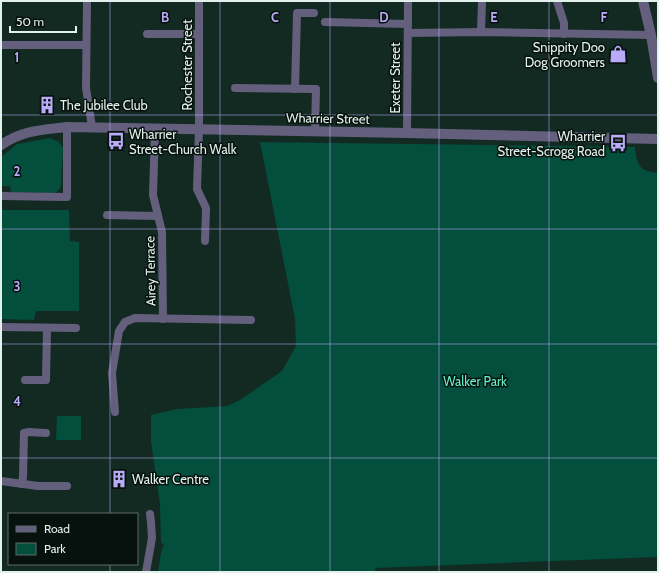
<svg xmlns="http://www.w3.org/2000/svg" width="659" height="573" viewBox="0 0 659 573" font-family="Cabin,sans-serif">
<rect width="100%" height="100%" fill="#122a22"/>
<g fill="#034e3c">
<polygon points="50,138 59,142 63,148 61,186 58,191 54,193 11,192 10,186 1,186 1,157 17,144"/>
<path d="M260,142L635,147C637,165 639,171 658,173V557L375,568L376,572H158L161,553L164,544L161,543L160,505L151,441V415L177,409L227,406L240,400L282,371L296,346L295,319Z"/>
<polygon points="1,210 69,210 70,241 79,242 79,311 36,311 34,320 1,319"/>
<polygon points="57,416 81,416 81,440 56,440"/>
</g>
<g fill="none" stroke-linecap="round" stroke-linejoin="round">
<g stroke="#645f7d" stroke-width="8">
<polyline points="87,1 86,88 92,127"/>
<polyline points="199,1 199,129 197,189 206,208 205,241"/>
<polyline points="557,1 564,23 564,34"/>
<polyline points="325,22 408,24"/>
<polyline points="481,32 482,1"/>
<polyline points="408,33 481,32 651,35"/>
<polyline points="147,34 199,34"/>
<polyline points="1,45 86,45"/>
<polyline points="235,88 316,89 315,131"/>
<polyline points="295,89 297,13 314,13"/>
<polyline points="155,129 153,195 162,232 163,319"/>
<polyline points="407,133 408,1"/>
<polyline points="1,196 67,197 67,127"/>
<polyline points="107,215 158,216"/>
<polyline points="1,327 76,328"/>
<polyline points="25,380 46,380 47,328"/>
<polyline points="115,412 112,373 119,331 125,322 135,318 251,320"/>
<polyline points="1,481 38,486 67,486"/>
<polyline points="22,484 23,477 24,433 29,432 46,433"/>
<polyline points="146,572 152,538 151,522 150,514"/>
</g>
<g stroke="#645f7d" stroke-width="10">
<polyline points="643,1 651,35 658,78"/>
<path d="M1,145C23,130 42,130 67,127L407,133L658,139"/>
</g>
</g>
<path fill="none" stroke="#b8abf7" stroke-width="1" stroke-opacity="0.55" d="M110,1V514M220,1V572M330,1V572M439,1V572M549,1V572M1,115H658M1,229H658M1,344H658M1,458H658M110,564V572"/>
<defs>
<g id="shop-bare" transform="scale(1.38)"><path d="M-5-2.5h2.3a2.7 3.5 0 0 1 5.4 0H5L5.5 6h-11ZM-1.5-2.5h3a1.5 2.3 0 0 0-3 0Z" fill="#b8abf7" stroke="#07110d" stroke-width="2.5" paint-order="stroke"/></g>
<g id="building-bare" transform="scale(1.38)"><path d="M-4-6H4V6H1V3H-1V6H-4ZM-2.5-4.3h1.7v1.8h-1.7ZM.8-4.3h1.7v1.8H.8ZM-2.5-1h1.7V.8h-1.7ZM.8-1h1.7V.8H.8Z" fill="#b8abf7" stroke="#07110d" stroke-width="2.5" paint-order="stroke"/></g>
<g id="bus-bare" transform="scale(1.38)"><path d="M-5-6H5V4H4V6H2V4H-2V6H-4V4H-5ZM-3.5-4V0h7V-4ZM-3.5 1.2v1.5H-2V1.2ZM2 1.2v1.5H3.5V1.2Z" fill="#b8abf7" stroke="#07110d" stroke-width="2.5" paint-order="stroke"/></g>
</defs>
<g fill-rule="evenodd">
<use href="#shop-bare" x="618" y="54"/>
<use href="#building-bare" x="47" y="105"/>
<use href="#bus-bare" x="116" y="141"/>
<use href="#bus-bare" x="618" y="143"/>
<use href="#building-bare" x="119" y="479"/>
</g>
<g text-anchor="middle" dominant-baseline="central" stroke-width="3" stroke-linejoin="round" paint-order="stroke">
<g font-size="13" fill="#e2f1eb" stroke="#07110d" text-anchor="start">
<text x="605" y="47" text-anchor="end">Snippity Doo<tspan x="605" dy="15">Dog Groomers</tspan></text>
<text x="60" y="105">The Jubilee Club</text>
<text x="129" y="134">Wharrier<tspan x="129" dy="15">Street-Church Walk</tspan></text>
<text x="605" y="136" text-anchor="end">Wharrier<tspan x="605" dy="15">Street-Scrogg Road</tspan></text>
<text x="132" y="479">Walker Centre</text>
</g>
<g font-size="13" fill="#e2f1eb" stroke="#07110d">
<text transform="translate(187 65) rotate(-90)">Rochester Street</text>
<text transform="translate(395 78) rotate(-90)">Exeter Street</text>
<text transform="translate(328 118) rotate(1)">Wharrier Street</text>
<text transform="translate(150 271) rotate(-91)">Airey Terrace</text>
</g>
<g font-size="13" fill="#65f0c6" stroke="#07110d">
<text x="475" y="381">Walker Park</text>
</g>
</g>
<g font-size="13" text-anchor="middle" font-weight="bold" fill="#b8abf7" stroke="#07110d" stroke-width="3" stroke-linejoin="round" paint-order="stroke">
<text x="165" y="22">B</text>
<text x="275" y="22">C</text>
<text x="384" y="22">D</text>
<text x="494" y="22">E</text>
<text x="604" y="22">F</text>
<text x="17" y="62">1</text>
<text x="17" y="176">2</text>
<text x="17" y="291">3</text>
<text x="17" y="406">4</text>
</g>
<rect width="659" height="573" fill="none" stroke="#e2f1eb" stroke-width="4"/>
<rect x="8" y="513" width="130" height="52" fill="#07110d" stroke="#5f6b66"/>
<rect x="16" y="526" width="20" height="6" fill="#645f7d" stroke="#5f6b66"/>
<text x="44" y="533" font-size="12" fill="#e2f1eb">Road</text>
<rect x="16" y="543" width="20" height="12" fill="#034e3c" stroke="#5f6b66"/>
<text x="44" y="553" font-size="12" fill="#e2f1eb">Park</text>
<path d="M10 26v6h66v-6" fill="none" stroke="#e2f1eb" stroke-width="2"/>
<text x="16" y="26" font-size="12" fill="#e2f1eb" stroke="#07110d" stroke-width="3" paint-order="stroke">50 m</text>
</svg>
